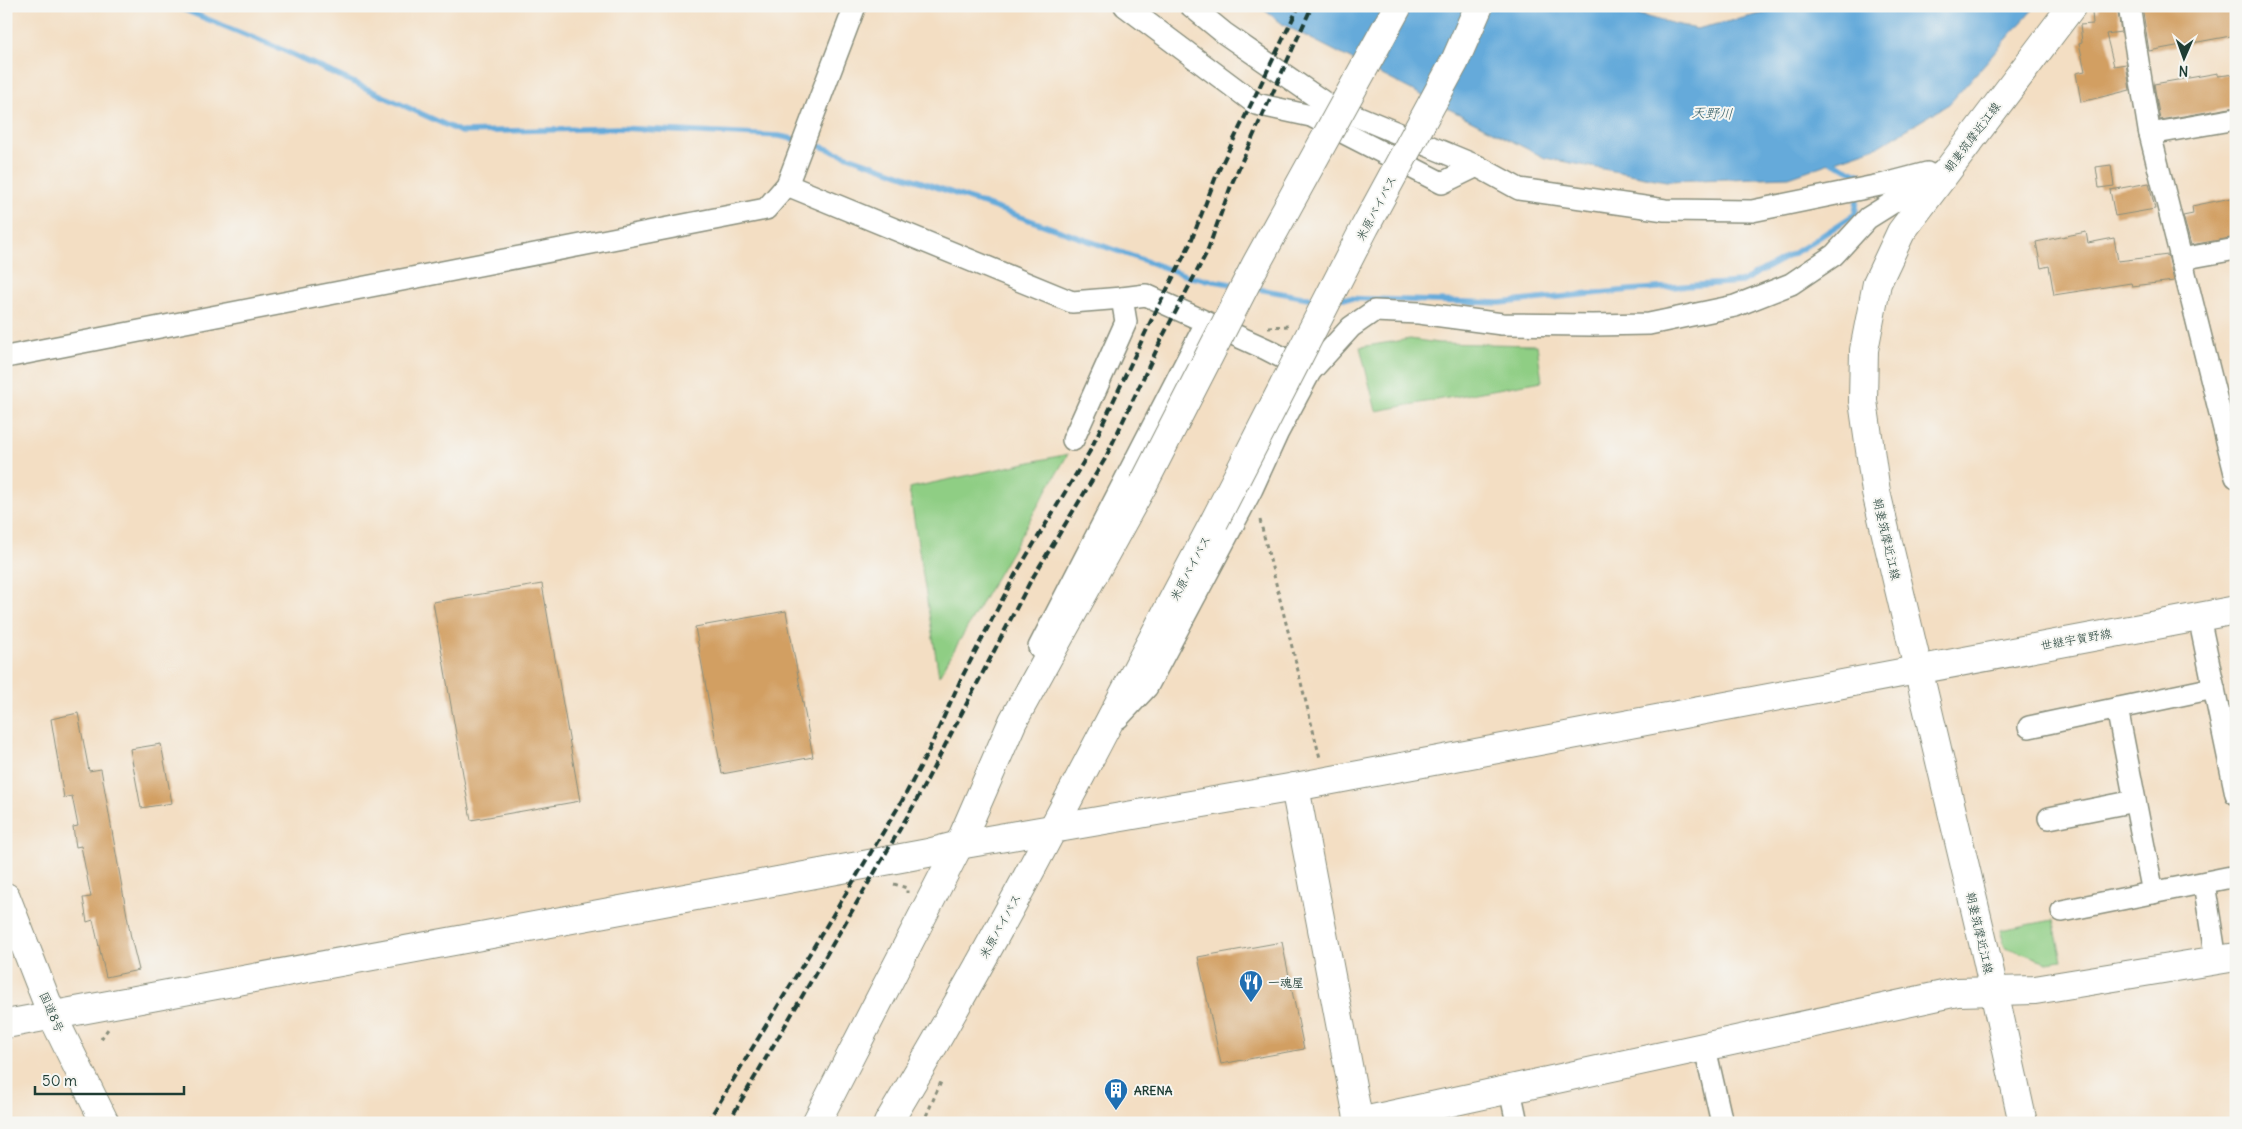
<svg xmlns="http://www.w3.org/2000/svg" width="2242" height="1129" viewBox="0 0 2242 1129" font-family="Delius,'Klee One',sans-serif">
<rect width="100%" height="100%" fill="#f6f6f2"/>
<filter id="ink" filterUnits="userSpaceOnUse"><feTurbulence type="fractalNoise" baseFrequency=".02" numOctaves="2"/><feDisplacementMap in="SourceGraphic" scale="10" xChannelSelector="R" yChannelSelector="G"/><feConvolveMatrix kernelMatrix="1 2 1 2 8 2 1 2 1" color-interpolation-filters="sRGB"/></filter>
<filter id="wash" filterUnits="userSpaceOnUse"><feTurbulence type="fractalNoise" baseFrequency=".0096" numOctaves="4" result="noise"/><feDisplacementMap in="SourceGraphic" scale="20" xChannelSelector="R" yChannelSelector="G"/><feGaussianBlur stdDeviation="1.12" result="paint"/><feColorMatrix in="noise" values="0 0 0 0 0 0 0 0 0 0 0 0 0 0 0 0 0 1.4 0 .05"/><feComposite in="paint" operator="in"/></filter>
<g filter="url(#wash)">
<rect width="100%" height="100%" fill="#f3dec3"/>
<g fill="#8fce84" stroke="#57865c">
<polygon points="1410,339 1438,343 1537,345 1542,381 1376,411 1360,347"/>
<polygon points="1068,454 939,676 909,488"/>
<polygon points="2053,920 2062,960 2047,962 2005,947 2000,930"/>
</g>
<polygon fill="#65aada" stroke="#427487" points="1259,6 1603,6 1696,29 1795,6 2036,6 1949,104 1879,146 1789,177 1666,181 1545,158 1284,25"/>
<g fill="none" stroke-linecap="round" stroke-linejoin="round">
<g stroke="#65aada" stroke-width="5.5">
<polyline points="175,6 283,50 461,132 619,128 779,136 798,140"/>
<polyline points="808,142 1191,277 1237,285"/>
<polyline points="1830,155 1832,162 1861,175 1859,184"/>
<polyline points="1253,288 1308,298 1321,298"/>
<polyline points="1338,298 1500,303 1630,290 1741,282 1803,248 1855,214 1858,193"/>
</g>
</g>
<g id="blocks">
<g fill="#d29f62">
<polygon points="2098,6 2117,6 2121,32 2106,34 2114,66 2126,64 2130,90 2081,102 2076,73 2085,71 2079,43 2082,42 2080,25 2093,24 2092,12 2099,11"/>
<polygon points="2142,6 2236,6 2236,35 2149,51"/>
<polygon points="2218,73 2218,76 2236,74 2236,107 2160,120 2154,84"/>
<polygon points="2111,165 2114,186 2099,188 2096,167"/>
<polygon points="2149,183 2155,209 2115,216 2110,190"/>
<polygon points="2236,197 2236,237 2191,245 2183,216 2193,214 2192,206"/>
<polygon points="2086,232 2088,243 2114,238 2118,261 2168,255 2174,281 2132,286 2131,283 2054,295 2049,266 2041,268 2036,242"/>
<polygon points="542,584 580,801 471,820 433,602"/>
<polygon points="786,611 813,757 722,774 695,627"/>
<polygon points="78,713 89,771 101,769 131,938 139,970 106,977 93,920 87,922 83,898 91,897 81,846 76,847 73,827 78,826 72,796 64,798 51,719"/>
<polygon points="161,744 172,803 141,808 130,749"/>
<polygon points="1282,942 1304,1049 1221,1064 1198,957"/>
</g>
</g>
</g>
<g filter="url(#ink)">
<use href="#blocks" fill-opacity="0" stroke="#898e7c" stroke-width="1"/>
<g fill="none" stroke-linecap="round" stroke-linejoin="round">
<g stroke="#898e7c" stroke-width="24">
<g id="street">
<polyline points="1125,6 1256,104 1311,116 1442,183 1477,166"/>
<polyline points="1191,6 1224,33 1325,103 1477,166 1519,189 1665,210 1752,211 1885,184 1927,173"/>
<polyline points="2129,6 2149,130 2236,477"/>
<polyline points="2150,134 2236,119"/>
<polyline points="787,185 1072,302 1122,298"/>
<polyline points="2181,259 2236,249"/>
<polyline points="6,357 766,209 787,185 855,6"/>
<polyline points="1073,440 1126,322 1122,298 1146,295 1266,349 1310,372 1351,327 1374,311 1419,313 1502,324 1593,325 1649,324 1735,306 1791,284 1834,255 1868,218 1943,171"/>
<polyline points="2199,617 2236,794"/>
<polyline points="1039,647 1206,323"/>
<polyline points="2117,708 2153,893"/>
<polyline points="1118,718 1147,687 1252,489 1278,432 1310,372"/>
<polyline points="2029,727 2214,688"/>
<polyline points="2049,818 2135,801"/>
<polyline points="2204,883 2216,960"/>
<polyline points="2062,911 2236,876"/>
<polyline points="1705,1048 1722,1123"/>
<polyline points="1510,1090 1517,1123"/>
</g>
</g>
<g stroke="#898e7c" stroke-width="30">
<g id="secondary">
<polyline points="1295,787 1359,1123"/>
<polyline points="6,1024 928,853 959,845 1295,787 2236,610"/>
<polyline points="1359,1122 1957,992 2035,990 2236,957"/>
<polyline points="2023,1123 1987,959 1876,492 1863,401 1864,350 1877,283 1901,232 2072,6"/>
</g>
</g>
<g stroke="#898e7c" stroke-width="30">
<g id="highway">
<polyline points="6,897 52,1015 105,1123"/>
<polyline points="816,1123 959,845 1013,721 1143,485"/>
<path d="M888,1123C1006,927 1107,723 1214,522"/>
</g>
</g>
<g stroke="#898e7c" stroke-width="3" stroke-dasharray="4 4" stroke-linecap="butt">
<polyline points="1268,327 1289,326"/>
<polyline points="1260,520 1320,758"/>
<polyline points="894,884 907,888 907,893"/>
<polyline points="101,1039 108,1029"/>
<polyline points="923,1123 941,1082"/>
</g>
<use href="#street" stroke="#fff" stroke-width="21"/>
<use href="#secondary" stroke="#fff" stroke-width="28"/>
<use href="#highway" stroke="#fff" stroke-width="28"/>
<g stroke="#1f3d34" stroke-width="4" stroke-dasharray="8 4" stroke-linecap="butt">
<polyline points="707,1123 902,801 927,754 961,679 1015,575 1090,451 1149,325 1190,244 1217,174 1299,6"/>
<polyline points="728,1123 914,805 1030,582 1105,459 1164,334 1207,252 1232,183 1312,6"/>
</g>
<g stroke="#898e7c" stroke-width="30" stroke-linecap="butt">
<g id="highway-bridge">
<polyline points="1143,485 1255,266 1398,6"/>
<polyline points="1214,522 1365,227 1455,61 1479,6"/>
</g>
</g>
<use href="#highway-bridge" stroke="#fff" stroke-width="28"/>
</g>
</g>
<defs>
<g id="restaurant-pin" transform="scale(1.25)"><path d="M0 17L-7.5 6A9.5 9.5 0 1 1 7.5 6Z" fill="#1f6fb2" stroke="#f6f6f2"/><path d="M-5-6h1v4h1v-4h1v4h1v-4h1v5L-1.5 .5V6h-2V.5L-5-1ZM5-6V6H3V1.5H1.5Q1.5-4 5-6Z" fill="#fff"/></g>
<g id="building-pin" transform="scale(1.25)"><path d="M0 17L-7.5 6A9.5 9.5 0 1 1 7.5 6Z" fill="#1f6fb2" stroke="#f6f6f2"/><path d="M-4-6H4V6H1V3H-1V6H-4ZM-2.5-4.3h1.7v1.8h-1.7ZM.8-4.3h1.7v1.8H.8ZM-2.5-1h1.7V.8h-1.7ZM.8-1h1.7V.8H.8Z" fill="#fff"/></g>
</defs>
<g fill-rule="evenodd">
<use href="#restaurant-pin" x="1251" y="982"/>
<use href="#building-pin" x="1116" y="1090"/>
</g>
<g text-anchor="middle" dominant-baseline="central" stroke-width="4" stroke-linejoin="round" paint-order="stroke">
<g font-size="12" fill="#1f3d34" stroke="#f6f6f2">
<text transform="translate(1972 137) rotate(-53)">朝妻筑摩近江線</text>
<text transform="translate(1376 208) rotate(-62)">米原バイパス</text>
<text transform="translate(1887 539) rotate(77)">朝妻筑摩近江線</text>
<text transform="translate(1190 568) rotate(-62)">米原バイパス</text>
<text transform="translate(2076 639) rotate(-10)">世継宇賀野線</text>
<text transform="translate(1000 926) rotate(-61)">米原バイパス</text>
<text transform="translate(1980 933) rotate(77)">朝妻筑摩近江線</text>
<text transform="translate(52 1012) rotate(66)">国道8号</text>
</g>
<g font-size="12" font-weight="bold" fill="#1f3d34" stroke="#f6f6f2" text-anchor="start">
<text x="1268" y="982">一魂屋</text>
<text x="1134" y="1090">ARENA</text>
</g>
<g font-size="14" font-style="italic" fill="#345e66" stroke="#f6f6f2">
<text transform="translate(1712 113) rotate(2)">天野川</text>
</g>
</g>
<rect width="2242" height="1129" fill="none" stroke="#f6f6f2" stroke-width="25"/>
<g transform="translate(2184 58) rotate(182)" stroke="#f6f6f2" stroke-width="4" paint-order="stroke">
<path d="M0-4L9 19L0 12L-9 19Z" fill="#1f3d34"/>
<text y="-8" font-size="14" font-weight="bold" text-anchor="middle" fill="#1f3d34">N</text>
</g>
<path d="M35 1086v8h149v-8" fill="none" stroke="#1f3d34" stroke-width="2.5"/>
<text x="42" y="1086" font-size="15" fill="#1f3d34" stroke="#f6f6f2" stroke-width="4" paint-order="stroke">50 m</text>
</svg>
